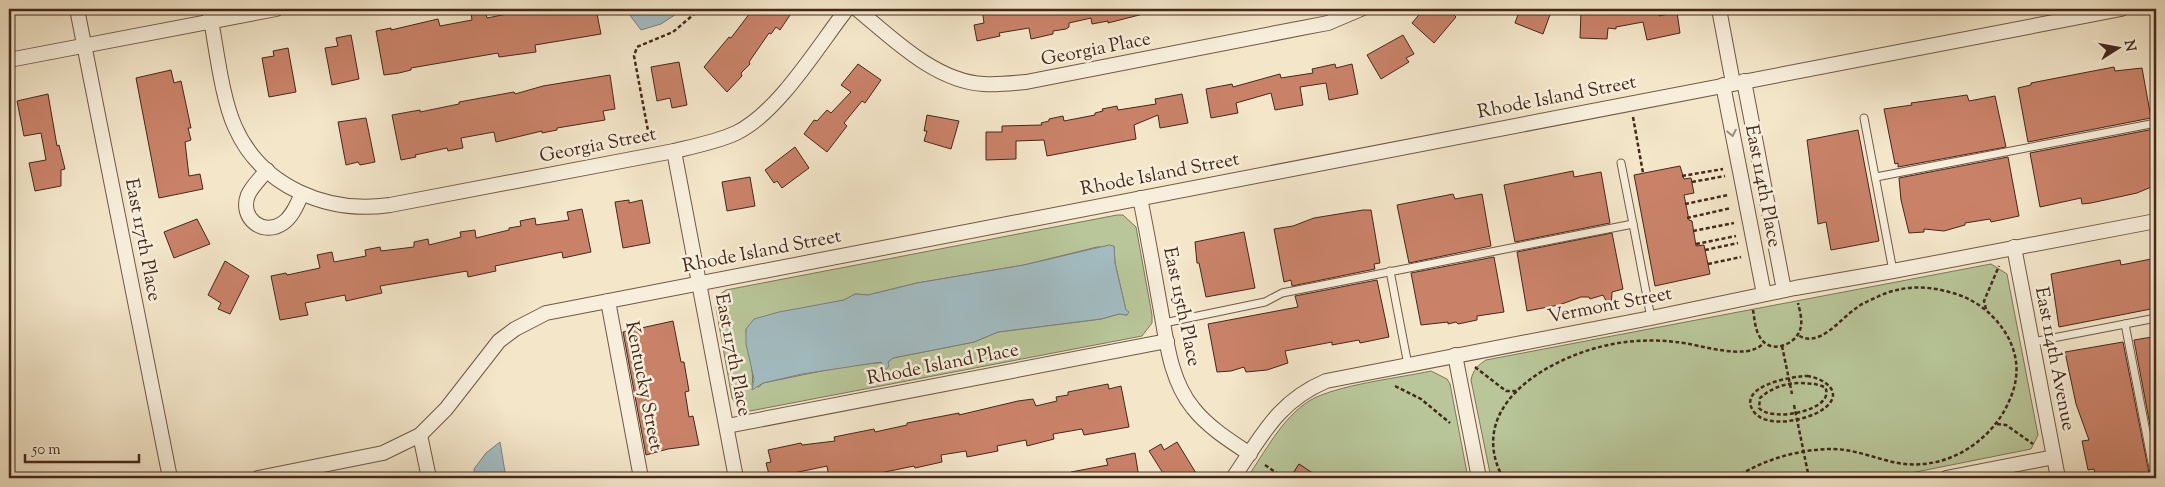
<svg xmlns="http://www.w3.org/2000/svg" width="2165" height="487" viewBox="0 0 2165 487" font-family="'Sorts Mill Goudy',serif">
<rect width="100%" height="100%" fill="#f3e6c9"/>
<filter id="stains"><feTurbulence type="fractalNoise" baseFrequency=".004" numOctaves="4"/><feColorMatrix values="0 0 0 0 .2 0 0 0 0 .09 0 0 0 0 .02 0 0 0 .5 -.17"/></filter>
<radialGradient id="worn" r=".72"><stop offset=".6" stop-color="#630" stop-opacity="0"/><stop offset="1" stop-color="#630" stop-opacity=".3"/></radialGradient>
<g fill="#b8c699" stroke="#7e775a" fill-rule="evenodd">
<path d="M1117,215H1123L1136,227L1152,315V323L1142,336L750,411C742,410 736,405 732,398L716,308L719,295L726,290ZM1097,247H1114L1115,263L1127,315L1119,314L1101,319L998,332L974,342L893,358L888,362L846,366L763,383L759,387L752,385C755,374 746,344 746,329L814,307L844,300L855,294L868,295L917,283L1024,265Z"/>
<path d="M1991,264L2007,274L2038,435L2031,449L1886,478H1491L1471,380C1473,370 1478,365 1486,360Z"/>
<path d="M1431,371L1447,379L1450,384L1468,478H1320L1299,464L1291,476L1288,474L1285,478H1247C1265,452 1282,418 1309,401C1335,385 1399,378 1431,371Z"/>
</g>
<g fill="#a2bcc2" stroke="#7c817f">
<polygon points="628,9 684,9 661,24 641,30 629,14"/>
<polygon points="1109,245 1114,246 1115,263 1126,310 1129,312 1127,315 1119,314 1101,319 998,332 974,342 893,358 888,362 889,366 886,370 881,362 802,374 763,383 752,390 754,379 746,344 746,329 754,319 779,312 844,300 855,294 868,295 917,283 1024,265"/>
<polygon points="500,442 506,478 475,478 474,469 486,453"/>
</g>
<g fill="#c98268" stroke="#44281a">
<polygon points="532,9 596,9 601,34 535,45 536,52 499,57 498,53 411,68 411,70 399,73 384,75 376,31 391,28 391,30 438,19 440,26 472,20 471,13 485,10 487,18"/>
<polygon points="753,9 794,9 780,30 776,27 771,34 769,33 749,62 750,64 741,73 742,76 727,92 704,67 729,37 731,38"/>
<polygon points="982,9 1146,9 1147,13 1108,23 1108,21 1092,24 1091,18 1069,23 1069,27 1066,29 1053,31 1053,34 1031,39 1029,28 999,33 1000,36 977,41 974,25 984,23"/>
<polygon points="1424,9 1458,9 1453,14 1456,17 1434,43 1412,23"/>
<polygon points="1520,9 1552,9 1543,34 1515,23"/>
<polygon points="1633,9 1657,9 1659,16 1677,12 1680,33 1647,40 1643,22 1616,27 1616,29 1608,28 1607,39 1580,38 1581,12 1634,14"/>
<polygon points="351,35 359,79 332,85 325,48 338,46 336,38"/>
<polygon points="1403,35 1414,54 1406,58 1409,62 1381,79 1367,55"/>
<polygon points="288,48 296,92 269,97 262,58 274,56 273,51"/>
<polygon points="679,62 687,105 672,108 670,98 657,101 651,67"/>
<polygon points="858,64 881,80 865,103 862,101 844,123 847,126 827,152 804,134 814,120 817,121 827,110 831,113 851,92 841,85"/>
<polygon points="1335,64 1336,68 1352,64 1358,94 1329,100 1326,83 1300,87 1303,105 1275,110 1271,93 1236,103 1238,113 1211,118 1206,89 1232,84 1233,87 1280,74 1281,78 1313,73 1312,69"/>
<polygon points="2114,67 2115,71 2142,68 2151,118 2028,142 2018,88 2031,85 2031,83"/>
<polygon points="171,70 174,83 181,81 191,128 188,128 191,140 185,142 189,176 200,174 203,189 159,198 136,78"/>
<polygon points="610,75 615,109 603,111 605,120 557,128 557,130 542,133 542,131 496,142 494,132 461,138 463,148 448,151 447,148 415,155 416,157 401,160 392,115 420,110 420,112 459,104 459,102 514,92 515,94 543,86"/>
<polygon points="48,94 57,146 59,145 65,169 61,170 61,186 35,191 29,163 46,160 41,133 24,136 17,101"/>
<polygon points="1182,94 1188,123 1160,128 1158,115 1134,125 1136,139 1047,156 1044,140 1016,141 1016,159 986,160 986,132 1002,132 1002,126 1042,125 1041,123 1049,121 1049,119 1063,116 1064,121 1095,115 1095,113 1103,111 1102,109 1117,106 1118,110 1156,104 1155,99"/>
<polygon points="1967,95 1969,101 1995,96 2006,147 1898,167 1898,163 1895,164 1884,109 1912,105 1911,103"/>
<polygon points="927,115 959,121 951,149 924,141 927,131 924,131"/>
<polygon points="366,118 375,162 360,165 358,162 346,165 338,122"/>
<polygon points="2154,129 2156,143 2156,185 2137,193 2091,203 2082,204 2081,198 2040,207 2030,153"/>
<polygon points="1858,130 1879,241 1831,250 1826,222 1818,224 1807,140"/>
<polygon points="795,147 809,168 782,188 777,181 774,183 765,170"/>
<polygon points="2008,157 2019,216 1991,222 1990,219 1965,223 1965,225 1944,231 1924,229 1924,232 1909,233 1901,200 1899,178"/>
<polygon points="1680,166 1684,179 1691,178 1694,193 1684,195 1689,220 1692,221 1696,246 1704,245 1710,274 1655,286 1634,175"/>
<polygon points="1573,171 1574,177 1601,172 1610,223 1515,242 1504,185"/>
<polygon points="750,177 755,206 727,211 722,182"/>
<polygon points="1453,194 1455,199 1482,194 1491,246 1409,263 1397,205"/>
<polygon points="629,200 629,203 642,200 650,243 623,248 615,202"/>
<polygon points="582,209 591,252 563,258 562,252 495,266 496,271 468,277 467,271 380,286 382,293 346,301 345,295 305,303 308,315 280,320 271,276 286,273 287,275 320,268 317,255 332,252 334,262 366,256 365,250 380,247 381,251 414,247 414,242 428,239 429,245 461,237 460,232 475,230 476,238 509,230 509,228 521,226 520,221 535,218 536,225 569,220 567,212"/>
<polygon points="1363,210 1371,210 1380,263 1374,264 1375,269 1292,286 1291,280 1284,282 1274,229 1293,226 1314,218"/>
<polygon points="197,219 210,244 174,258 164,232"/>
<polygon points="1244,232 1255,288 1206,297 1199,263 1197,263 1195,242"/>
<polygon points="1612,233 1623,289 1612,292 1611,310 1603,295 1590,299 1589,297 1581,297 1559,305 1527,311 1517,252"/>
<polygon points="1494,257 1504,312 1477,316 1477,320 1458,324 1456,322 1448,324 1448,322 1421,325 1411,273"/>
<polygon points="2156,258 2156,308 2059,327 2051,274 2120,260 2121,265"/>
<polygon points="225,261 249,276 230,314 218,309 221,303 208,295"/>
<polygon points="1377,280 1389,337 1360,343 1359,340 1332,345 1332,342 1285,351 1288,363 1267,370 1246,372 1244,367 1231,371 1217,372 1208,324 1298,307 1295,296"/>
<polygon points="673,321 681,362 684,362 689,391 685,392 689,417 693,416 699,445 668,449 646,455 623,332"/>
<polygon points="2152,337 2156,361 2156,457 2134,340"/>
<polygon points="2123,342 2150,478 2096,478 2094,469 2088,470 2082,441 2089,440 2076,404 2065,352"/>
<polygon points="1108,384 1109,389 1121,386 1129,427 1084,435 1082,429 1053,434 1054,439 1027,446 1026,440 997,446 998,451 967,457 966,451 941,455 942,462 915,468 914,466 856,478 829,478 827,466 770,478 766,463 771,462 768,450 801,443 802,445 835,441 834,437 874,429 875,432 907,425 907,423 959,413 959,415 1018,401 1033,399 1036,406 1057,401 1056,397 1068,395 1068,392"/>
<polygon points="1177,442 1199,478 1166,478 1149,451 1161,444 1164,450"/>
<polygon points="1135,453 1139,478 1072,478 1071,472 1108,465 1106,459"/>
<polygon points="1299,464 1320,478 1290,478"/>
</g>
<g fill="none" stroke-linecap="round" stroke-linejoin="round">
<g stroke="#705846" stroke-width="9">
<g id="lane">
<polyline points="1864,118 1893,271"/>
<polyline points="1621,163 1633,224"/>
<polyline points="1876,177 2156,123"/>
<polyline points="1390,271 1408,365"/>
<polyline points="1164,323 1265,302 1282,293 1633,224 1651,318"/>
<polyline points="2125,324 2155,478"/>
<polyline points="2032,342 2156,318"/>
</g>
</g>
<g stroke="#705846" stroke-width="16">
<g id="street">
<polyline points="77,9 170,478"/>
<path d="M209,9C216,44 221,96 235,127C262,188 329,214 390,205L674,151C695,146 716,142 736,133C778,113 818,46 847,9"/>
<path d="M857,9C892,38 936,82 984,84C998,85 1013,83 1026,82L1307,27L1328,23L1361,9"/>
<polyline points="1719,9 1733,83"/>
<polyline points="9,60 276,9"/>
<polyline points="1744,81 1784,290"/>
<polyline points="1723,85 1764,294"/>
<polyline points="674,151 736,478"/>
<path d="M267,170C261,178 252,186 248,195C239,218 263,237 283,223C293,216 297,204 302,194"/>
<path d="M1140,198C1147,232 1153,266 1159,300C1166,336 1169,379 1193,408C1208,427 1230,441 1250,454"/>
<polyline points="2014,247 2058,478"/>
<polyline points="608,301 641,478"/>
<polyline points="1455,355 1479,478"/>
<polyline points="727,426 1167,341"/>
<polyline points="420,435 429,478"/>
<polyline points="258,478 383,453 420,435 446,409 499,341 515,329 546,313 2121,9"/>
<path d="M1233,478C1262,436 1277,402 1326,381L1651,318L1795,288L1893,271L2156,221"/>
<polyline points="1946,478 2054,457"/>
</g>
</g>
<g stroke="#44281a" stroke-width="2.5" stroke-dasharray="4 2.5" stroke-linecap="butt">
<polyline points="1633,117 1643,173"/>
<polyline points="649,136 634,56 637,47 673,32 700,9"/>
<polyline points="1682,176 1723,169"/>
<polyline points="1692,182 1725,176"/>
<polyline points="1685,204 1728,195"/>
<polyline points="1687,218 1731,208"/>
<polyline points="1693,231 1734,223"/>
<polyline points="1696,244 1736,236"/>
<polyline points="1705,250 1738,243"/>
<polyline points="1708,264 1741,257"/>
<polyline points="1986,309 1984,301 1999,266"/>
<path d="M1753,310C1755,321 1755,335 1765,343C1776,352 1796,343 1800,330C1803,322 1800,311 1798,303"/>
<polyline points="1782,346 1792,394"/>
<polyline points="1475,367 1506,391 1517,391"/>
<path d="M1807,376C1828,379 1845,395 1822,410C1807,420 1767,429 1754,412C1735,386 1793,376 1807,376Z"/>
<path d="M1801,383L1815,384L1825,387C1837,410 1772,423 1759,408L1760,398C1771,388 1785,383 1801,383Z"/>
<polyline points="1395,386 1421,399 1450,423"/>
<polyline points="1794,405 1809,478"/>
<polyline points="1997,424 2006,425 2033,444"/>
<polyline points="1265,465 1284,478"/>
<path d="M1503,478C1461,400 1563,349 1626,342C1643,340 1660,340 1676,342C1700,344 1746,362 1764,343"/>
<path d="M1735,478C1762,460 1799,449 1832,449C1855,449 1876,459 1898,463C1949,472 1998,438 2013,391C2022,364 2013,338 1994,318C1982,305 1966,296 1949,292C1925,285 1901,286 1879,296C1871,300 1862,303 1855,309C1840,319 1819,349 1798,335"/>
</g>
<use href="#lane" stroke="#f7efdc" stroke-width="7"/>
<use href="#street" stroke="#f7efdc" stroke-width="14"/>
</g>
<defs><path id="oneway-chevron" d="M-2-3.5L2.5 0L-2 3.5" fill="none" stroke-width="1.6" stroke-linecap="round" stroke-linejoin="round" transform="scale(1.25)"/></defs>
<use stroke="#9e8c7b" href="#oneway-chevron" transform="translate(1732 133) rotate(79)"/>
<g text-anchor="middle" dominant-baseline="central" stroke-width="5" stroke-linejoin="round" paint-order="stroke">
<g font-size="19" fill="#44281a" stroke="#f7efdc">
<text transform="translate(1096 50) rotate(-11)">Georgia Place</text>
<text transform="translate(1557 98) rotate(-11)">Rhode Island Street</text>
<text transform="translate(598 146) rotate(-11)">Georgia Street</text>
<text transform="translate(1160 175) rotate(-11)">Rhode Island Street</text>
<text transform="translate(1762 186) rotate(79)">East 114th Place</text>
<text transform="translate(142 240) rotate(79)">East 117th Place</text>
<text transform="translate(762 252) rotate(-11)">Rhode Island Street</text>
<text transform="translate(1610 306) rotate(-11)">Vermont Street</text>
<text transform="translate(1181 307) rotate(78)">East 115th Place</text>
<text transform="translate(732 355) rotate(79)">East 117th Place</text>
<text transform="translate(2054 359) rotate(79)">East 114th Avenue</text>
<text transform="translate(943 365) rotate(-11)">Rhode Island Place</text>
<text transform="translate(643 386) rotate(79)">Kentucky Street</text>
</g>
</g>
<rect width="2165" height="487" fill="none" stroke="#f3e6c9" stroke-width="30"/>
<rect x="10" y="10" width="2145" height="467" fill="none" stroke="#44281a" stroke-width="2.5"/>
<rect x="15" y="15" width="2135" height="457" fill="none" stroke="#44281a"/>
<g transform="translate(2118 48) rotate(79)" stroke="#f7efdc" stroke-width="4" paint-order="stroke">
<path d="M0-4L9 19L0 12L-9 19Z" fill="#44281a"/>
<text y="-8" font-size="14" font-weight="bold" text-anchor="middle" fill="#44281a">N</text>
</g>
<path d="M25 454v8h114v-8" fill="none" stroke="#44281a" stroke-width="2.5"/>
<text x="32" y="454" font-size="15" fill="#44281a" stroke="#f7efdc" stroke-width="4" paint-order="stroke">50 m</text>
<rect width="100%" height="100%" filter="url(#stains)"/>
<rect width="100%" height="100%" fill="url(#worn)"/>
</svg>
